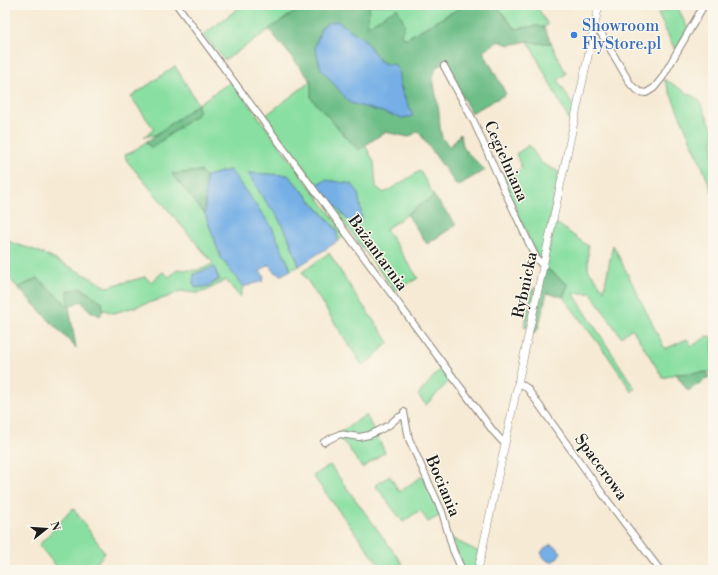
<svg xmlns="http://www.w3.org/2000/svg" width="718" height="575" viewBox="0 0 718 575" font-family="'Libre Bodoni',serif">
<rect width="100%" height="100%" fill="#fbf7ec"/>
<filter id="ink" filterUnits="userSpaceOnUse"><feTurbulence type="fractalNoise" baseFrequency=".025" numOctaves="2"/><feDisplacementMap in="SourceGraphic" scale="8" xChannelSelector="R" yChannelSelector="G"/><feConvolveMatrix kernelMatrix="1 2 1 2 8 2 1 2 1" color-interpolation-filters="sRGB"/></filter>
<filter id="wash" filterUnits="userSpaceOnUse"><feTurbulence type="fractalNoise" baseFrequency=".012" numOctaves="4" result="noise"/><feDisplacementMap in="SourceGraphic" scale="16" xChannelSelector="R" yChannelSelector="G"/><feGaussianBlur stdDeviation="0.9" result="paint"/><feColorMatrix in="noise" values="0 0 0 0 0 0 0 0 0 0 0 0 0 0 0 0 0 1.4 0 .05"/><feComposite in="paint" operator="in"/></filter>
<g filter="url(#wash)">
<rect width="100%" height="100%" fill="#f6ead4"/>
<g fill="#89dfa2" stroke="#527e5f" fill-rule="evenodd">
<polygon points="243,5 305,5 225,60 203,35"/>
<polygon points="370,5 465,5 405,39 401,34 366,27"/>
<polygon points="496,5 536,5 548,25 544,27 536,26 515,29"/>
<polygon points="677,6 688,29 675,50 658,14"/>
<polygon points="528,41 538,43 551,43 566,74 558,80 574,108 571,124"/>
<path d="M175,66L198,104L232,81L346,235L338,241L337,229L288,175L249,174L263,198L276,214L288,236L299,266L291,270L272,227L230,170L206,176L200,171L172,174L205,214L221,258L243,287L240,297L226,280L206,291L197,293L180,291L168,297L114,313L103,310L102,302L81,288L69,307L37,278L18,288L5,273V239C16,246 25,246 37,251C61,262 84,274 107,287L145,277L151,282L163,272L169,277L178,269C194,271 199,272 213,263L127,161L125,155L132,152L146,142L152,148L198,114V104L157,134L144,137L154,129L131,97ZM214,267L220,280L209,286L196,288L193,283L194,274Z"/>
<polygon points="664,79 699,100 713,130 713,194 702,166"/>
<polygon points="311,81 312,98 358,150 365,145 374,162 376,187 384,193 420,171 434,196 386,229 418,278 395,291 321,192 320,187 354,227 326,180 316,184 265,116"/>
<polygon points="529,145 541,163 559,172 542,259 538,258 501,176 522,169 516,154"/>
<polygon points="555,222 588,246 588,269 604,290 613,245 665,349 687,339 692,346 708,336 713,337 713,372 676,374 663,378 632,328 621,337 591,293 573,293 635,389 632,392 608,356 563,297 568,285 545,267"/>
<polygon points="329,253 359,300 389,342 373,358 362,365 302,272"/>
<polygon points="536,287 527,328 524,327 532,290"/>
<polygon points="442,367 452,378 426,405 418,395"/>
<polygon points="366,415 385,452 362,468 348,447 336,435"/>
<polygon points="330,465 407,570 383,570 313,476"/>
<polygon points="390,476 399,492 422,476 440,512 439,516 428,522 420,510 403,522 375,485"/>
<polygon points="73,508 105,553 91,570 59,570 39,545"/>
<polygon points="451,538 479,552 475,570 464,570"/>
</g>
<g fill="#6ebe88" stroke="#456d52" fill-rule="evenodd">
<path d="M305,5H370L367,26L397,8L405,24L401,34L405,39L465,5H496L515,29L536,26L544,27L551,43H538L528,41L509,45L499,41L483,51L506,94L471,113L445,63L436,67L433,78L439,113L440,127L442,138L450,147L460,134L464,149L485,170L457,186L418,131L409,137L385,132L358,150L311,98V81L269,29ZM321,28L364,39L380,61L400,73V84L412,116L321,69L315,47Z"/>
<polygon points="198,104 198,114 151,148 146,142"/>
<polygon points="200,171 206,176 205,214 172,174"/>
<polygon points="434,196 456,225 427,244 407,214"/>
<polygon points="545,267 568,285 563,297 547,293 538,329 532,335"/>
<polygon points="37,278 68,306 68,291 81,288 102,302 103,310 100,316 90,311 81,301 69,307 76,348 18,288"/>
<polygon points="707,372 709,377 688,391 676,374"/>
</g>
<g fill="#75afe6" stroke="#486681">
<path d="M337,21L364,39L380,61L388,65L394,64C401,73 398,74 400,84C402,95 409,106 413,116L403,118L350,103L321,69L315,47L321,28L328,23Z"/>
<polygon points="230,170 272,227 291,270 281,275 274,272 270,264 260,271 264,276 263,281 243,287 221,258 205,214 206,176"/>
<polygon points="248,173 288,175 337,230 338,241 299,266 288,236 276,214 263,198"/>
<polygon points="326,180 352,184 358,192 362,217 360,222 354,227 316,184"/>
<polygon points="214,267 219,279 209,286 196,288 193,283 194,274"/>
<path d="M549,545H553L561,552C555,564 546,565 541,552Z"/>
</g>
</g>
<g filter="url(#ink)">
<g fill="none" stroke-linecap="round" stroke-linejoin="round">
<g stroke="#898378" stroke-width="8">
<g id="minor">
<polyline points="177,5 493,431 502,441 505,442"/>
<polyline points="594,29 601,33 631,85 636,89 640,92 646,93 654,88 662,78 704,5"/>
<polyline points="444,66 474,122 506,194 536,258 543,266"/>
<polyline points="518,382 527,388 607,500 660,570"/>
<polyline points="404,412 409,439 442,512 453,550 462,570"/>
<polyline points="324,442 340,434 359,437 369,435 378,431 389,425 397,418 404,415"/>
</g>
</g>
<g stroke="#898378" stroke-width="8">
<polyline id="major" points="478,570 599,5"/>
</g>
<use href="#minor" stroke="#fff" stroke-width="6"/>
<use href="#major" stroke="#fff" stroke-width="7"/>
</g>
</g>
<circle fill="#3f7fe0" stroke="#fbf7ec" stroke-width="1.5" cx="574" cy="35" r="4"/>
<g text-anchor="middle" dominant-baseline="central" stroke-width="3" stroke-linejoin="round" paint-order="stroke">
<g font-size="16" fill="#366cbe" stroke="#fbf7ec" text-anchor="start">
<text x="582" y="26">Showroom<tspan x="582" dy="18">FlyStore.pl</tspan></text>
</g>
<g font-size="16" fill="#1c1c1c" stroke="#fbf7ec">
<text transform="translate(506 161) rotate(66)">Cegielniana</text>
<text transform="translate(378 253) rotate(54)">Bażantarnia</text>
<text transform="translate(525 285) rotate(-78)">Rybnicka</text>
<text transform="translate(601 467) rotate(54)">Spacerowa</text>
<text transform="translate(443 486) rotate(67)">Bociania</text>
</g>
</g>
<rect width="718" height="575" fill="none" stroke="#fbf7ec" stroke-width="20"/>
<g transform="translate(46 529) rotate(73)" stroke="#fbf7ec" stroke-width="3" paint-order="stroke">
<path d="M0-3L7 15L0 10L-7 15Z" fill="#1c1c1c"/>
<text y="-6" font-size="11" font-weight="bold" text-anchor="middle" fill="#1c1c1c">N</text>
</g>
</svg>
